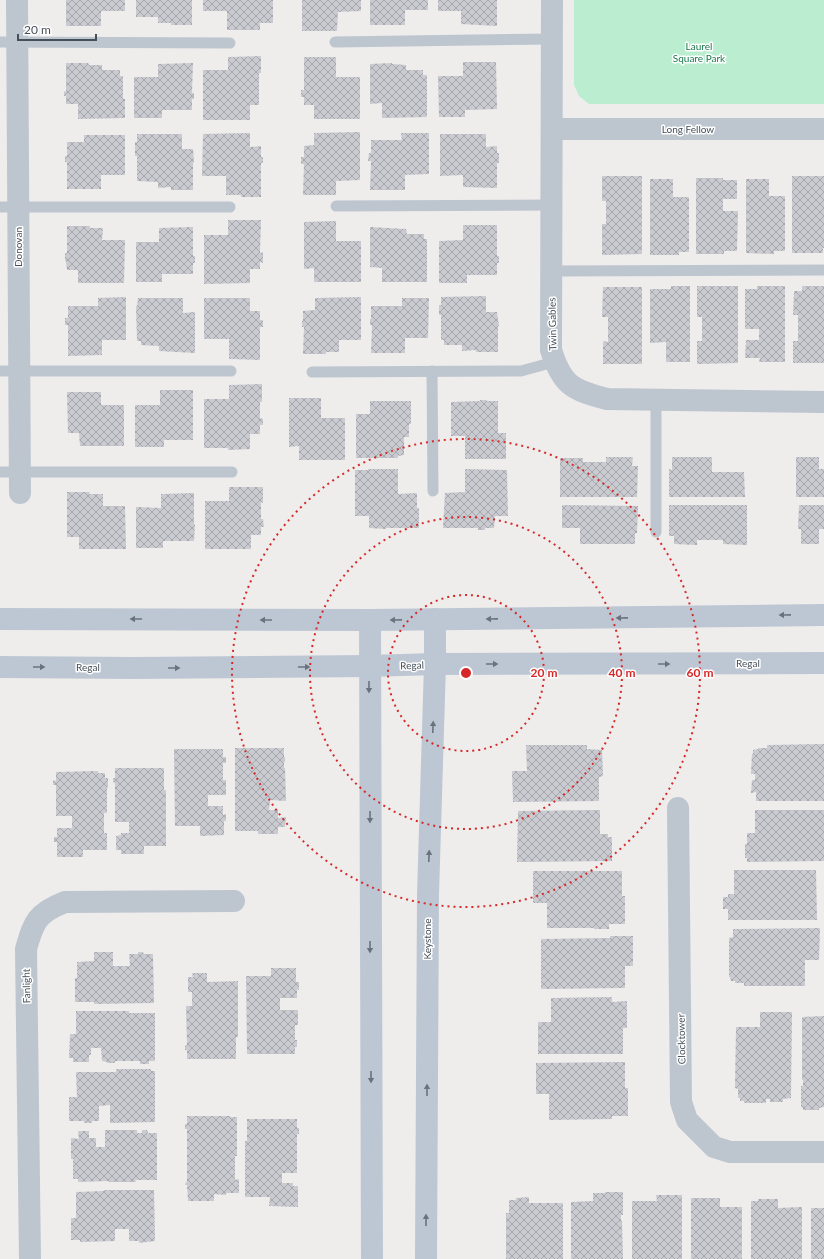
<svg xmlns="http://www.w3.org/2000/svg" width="824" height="1259" viewBox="0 0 824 1259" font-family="Lato,sans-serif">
<defs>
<pattern id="building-cross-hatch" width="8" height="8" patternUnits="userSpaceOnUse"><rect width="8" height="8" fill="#c9cbd1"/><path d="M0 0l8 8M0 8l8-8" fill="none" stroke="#a5a7ad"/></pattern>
</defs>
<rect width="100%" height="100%" fill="#efecec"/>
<polygon fill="#bbedd0" points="574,0 824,0 824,104 589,104 579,96 574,85"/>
<g fill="url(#building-cross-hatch)">
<polygon points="66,0 125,0 125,11 101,11 101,26 66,26"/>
<polygon points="136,0 192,0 192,25 171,25 171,23 158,23 158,17 136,17"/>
<polygon points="203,0 273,0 273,23 260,23 260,30 227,30 227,11 203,11"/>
<polygon points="302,0 361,0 361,11 338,12 337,31 302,31"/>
<polygon points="370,0 428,0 428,10 405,10 405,25 370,25"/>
<polygon points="438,0 497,0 497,26 461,24 461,11 438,11"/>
<polygon points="261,56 261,73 259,73 259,105 250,105 250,120 203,120 203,70 228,70 228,57"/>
<polygon points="304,57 336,57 336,77 360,77 360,119 314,119 314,105 304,105 304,97 301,97 301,90 304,90"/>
<polygon points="463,62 496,62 497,109 465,110 465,117 439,117 438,76 463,76"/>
<polygon points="66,63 88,63 89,65 102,65 102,70 120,70 120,76 123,76 123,99 125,99 125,118 78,119 78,104 66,104 66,96 64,96 64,91 66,92"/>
<polygon points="193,63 192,93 194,93 194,99 192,99 192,110 162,110 162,118 134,118 134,77 158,77 158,64"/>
<polygon points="392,63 392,64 406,65 406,70 423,70 423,75 427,75 427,117 382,118 382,103 370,104 370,64"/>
<polygon points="360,132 360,180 336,181 336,195 303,195 304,164 301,164 301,157 304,157 304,146 314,145 314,133"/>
<polygon points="250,133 250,147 261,146 261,157 263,157 263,163 261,163 261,197 241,197 241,195 226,195 226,176 202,176 203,134"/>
<polygon points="401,133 429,133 429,174 405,175 405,190 370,190 371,161 368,161 369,153 371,153 371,140 402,140"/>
<polygon points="137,134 182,134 182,149 193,149 194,162 193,162 193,190 171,190 171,187 158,188 158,182 137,181 137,156 135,156 135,142 137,142"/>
<polygon points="440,134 486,134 486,147 497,146 497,153 499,153 499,163 497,163 497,188 463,187 463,175 440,176"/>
<polygon points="84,135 125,135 125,175 101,175 101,189 67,189 67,162 65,162 65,156 67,156 67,142 84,142"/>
<polygon points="602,176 642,176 642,254 602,255 602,224 606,224 606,201 602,201"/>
<polygon points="792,176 824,176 824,248 823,248 823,253 792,253"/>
<polygon points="696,178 723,178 723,180 737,180 737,199 723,199 723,211 738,211 737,251 724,251 724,254 696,254"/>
<polygon points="650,179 673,179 673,197 689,197 689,252 679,252 679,255 650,255"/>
<polygon points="746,179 769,179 769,196 785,196 785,251 774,251 774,254 746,253"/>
<polygon points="228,220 261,220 260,253 263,252 263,263 260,262 260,269 250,269 250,283 204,284 204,235 228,235"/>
<polygon points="336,221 336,241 361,241 361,282 314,282 314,268 304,269 304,222"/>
<polygon points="463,225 497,225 497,256 499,256 499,263 497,263 497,275 467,275 467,283 439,283 439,241 463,240"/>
<polygon points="67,226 90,226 90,228 103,228 102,240 125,240 124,283 78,283 78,270 67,270 66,261 65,261 65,253 67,253"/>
<polygon points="193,227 193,256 195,256 195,263 193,263 193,274 162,274 162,282 136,282 136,242 159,242 159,228"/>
<polygon points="370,227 406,229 407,234 424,234 424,239 427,239 427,282 382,282 382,268 370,267"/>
<polygon points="671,286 690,286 690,362 666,362 666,342 650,343 650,289 671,289"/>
<polygon points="697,286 738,286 738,363 697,364 697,341 702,341 702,317 697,317"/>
<polygon points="757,286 785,286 785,362 759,362 760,358 745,358 746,340 759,340 759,329 745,329 745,289 757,289"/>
<polygon points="802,286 824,286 824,363 793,363 793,341 798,341 798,315 793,315 794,291 802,291"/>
<polygon points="603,287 642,287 642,364 603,364 603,341 608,342 608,317 602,317"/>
<polygon points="486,296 486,312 497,312 499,326 498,326 498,352 476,352 476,350 462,351 462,345 444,345 444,340 441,340 441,315 439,315 439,305 441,305 441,297"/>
<polygon points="126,297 126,340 102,340 102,355 68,356 68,325 65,325 65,318 68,318 68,306 98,306 98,298"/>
<polygon points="361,297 361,340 339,340 339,352 326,352 326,354 303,354 304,327 302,327 302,321 303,321 303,311 315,310 315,298"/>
<polygon points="138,298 183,298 183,313 195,312 195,353 159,351 159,346 141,345 141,341 137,341 136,306 137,306"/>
<polygon points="204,298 250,298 250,311 260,311 260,320 263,320 263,327 260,327 260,360 229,359 229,339 204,339"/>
<polygon points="402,298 429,298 428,338 405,338 405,353 371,353 372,325 370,325 370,319 371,319 371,306 402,306"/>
<polygon points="262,384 262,402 260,402 260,418 263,419 263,425 260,425 260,434 250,434 250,449 228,450 228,448 204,448 204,399 229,399 229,385"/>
<polygon points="160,390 193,390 193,440 164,440 164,447 135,447 135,405 160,405"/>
<polygon points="67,392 101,392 101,405 124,405 124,446 80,446 79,433 68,433"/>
<polygon points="289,398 321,398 321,418 345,418 345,460 299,460 299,446 289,447"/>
<polygon points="480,400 487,400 487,401 498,401 498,433 506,433 506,459 465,459 465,436 451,436 451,402 480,401"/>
<polygon points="370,401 411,401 411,424 409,424 409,437 404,437 404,455 398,456 398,458 356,458 356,414 370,414"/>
<polygon points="606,457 633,457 632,466 638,466 637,497 560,497 560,458 583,458 583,462 606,462"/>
<polygon points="672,457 712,457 712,472 744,472 745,497 669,497 669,469 672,470"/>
<polygon points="796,457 819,457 819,469 824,469 824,497 796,497"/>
<polygon points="368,469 398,469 398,494 417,493 417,508 419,508 419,528 386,528 386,529 369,528 369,516 355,516 355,470 368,470"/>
<polygon points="465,469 507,470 508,516 495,516 494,528 485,528 485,530 478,530 478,528 443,528 445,493 465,492"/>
<polygon points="229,487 263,487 263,503 261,502 261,519 263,519 264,527 261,527 261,535 251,535 251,549 205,549 205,501 229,501"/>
<polygon points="67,492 90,492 89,494 103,494 103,506 125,506 126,549 79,549 79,537 67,537"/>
<polygon points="194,493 194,524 195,524 194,541 163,541 163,548 136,548 136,507 161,508 161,494"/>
<polygon points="562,505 638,506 637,533 635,533 635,544 580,544 580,528 562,528"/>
<polygon points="669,505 747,505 747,545 723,544 723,540 697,540 697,545 674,544 674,536 669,536"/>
<polygon points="799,505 824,505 824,529 819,529 819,544 801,544 801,529 798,529"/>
<polygon points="824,744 824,801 756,801 756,792 751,793 752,780 755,780 755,774 751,774 752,753 753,754 753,750 758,749 758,748 767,748 767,745"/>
<polygon points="526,745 587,745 587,749 602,750 603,776 599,777 599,801 513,802 512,771 527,771"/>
<polygon points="235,748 284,748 284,757 285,757 285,762 284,762 284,768 285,768 286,801 270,800 269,810 278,810 278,818 286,817 285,827 278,827 278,834 258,834 258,831 235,831"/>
<polygon points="174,749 223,749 223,757 226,757 226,763 223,763 223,780 226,780 226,795 208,795 208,806 223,806 223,815 226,814 226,821 224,821 224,835 200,836 200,826 175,826"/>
<polygon points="115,768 164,768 164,790 166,790 166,846 144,846 144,854 121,854 121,850 116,850 116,836 121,835 121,833 129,833 129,822 115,822 115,783 113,782 113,778 115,778"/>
<polygon points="98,771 98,773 105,773 105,778 108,778 108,788 107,787 107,813 104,813 104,833 107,833 107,850 83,850 83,857 57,857 57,842 54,842 54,837 57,837 57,828 72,828 72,816 56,816 56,785 53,785 53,780 56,781 56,772"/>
<polygon points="600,810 600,834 608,834 608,837 612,837 612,861 517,862 518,811"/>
<polygon points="755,810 824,810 824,861 747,862 747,858 745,858 745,844 747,844 747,833 755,833"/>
<polygon points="734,870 816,870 817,920 728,920 728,909 723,909 723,897 728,897 728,894 734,894"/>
<polygon points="533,871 622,871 622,896 625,896 625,924 609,924 609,929 594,929 594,928 547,928 547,903 533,903"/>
<polygon points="820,928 819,960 805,960 805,986 744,986 744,983 735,983 735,981 731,981 730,977 729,977 729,938 733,937 733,929"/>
<polygon points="610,936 633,936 633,966 625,966 625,988 541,989 541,939 610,938"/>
<polygon points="94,952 113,952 113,966 130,966 129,954 138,954 138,952 143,952 144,954 153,954 154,1003 94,1004 94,1002 75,1002 75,978 77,978 77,962 94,961"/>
<polygon points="271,968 296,968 296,982 299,982 299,990 297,989 297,998 280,998 280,1010 298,1010 298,1025 295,1025 295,1040 297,1040 297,1047 295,1047 295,1054 247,1054 246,976 271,976"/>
<polygon points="192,973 207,973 207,982 238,981 238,1037 236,1037 236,1059 187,1059 187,1050 185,1050 185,1046 187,1045 186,1006 192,1006 192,992 188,992 188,977 193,977"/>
<polygon points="612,997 612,1002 627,1001 627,1028 623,1028 623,1054 538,1054 538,1022 551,1022 551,998"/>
<polygon points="76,1011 129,1011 129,1013 155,1013 155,1061 149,1061 149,1064 140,1064 140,1061 115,1061 115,1063 107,1063 107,1062 102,1061 101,1048 91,1048 91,1055 89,1055 89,1062 73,1062 73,1058 69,1058 70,1034 76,1034"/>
<polygon points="760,1012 792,1012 791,1098 783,1099 783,1102 770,1102 770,1099 766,1099 766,1103 744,1103 744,1101 740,1101 740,1098 738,1098 738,1089 735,1088 736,1027 760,1027"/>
<polygon points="824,1016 824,1107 819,1108 819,1110 803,1110 803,1108 801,1107 801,1086 803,1086 803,1080 802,1080 802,1017"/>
<polygon points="625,1062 625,1088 628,1088 628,1116 612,1116 612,1119 549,1120 549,1094 536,1094 536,1063"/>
<polygon points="116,1069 151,1069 151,1071 155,1071 155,1122 110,1123 110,1105 99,1106 99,1121 92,1121 92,1123 84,1123 84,1121 69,1121 69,1097 77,1097 76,1072 116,1072"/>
<polygon points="187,1116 230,1116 230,1117 237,1117 237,1156 235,1156 235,1180 239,1179 239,1193 226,1193 226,1195 214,1194 214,1201 188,1201 187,1185 185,1185 186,1182 187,1182 187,1129 185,1129 185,1124 187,1124"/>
<polygon points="247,1119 297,1119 297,1128 299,1128 299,1134 297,1134 297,1173 282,1173 282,1183 293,1183 293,1186 298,1186 298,1207 269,1206 270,1197 245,1197 245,1141 247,1141"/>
<polygon points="105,1130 137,1130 137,1133 142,1133 142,1130 147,1130 148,1133 157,1133 157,1180 135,1180 136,1182 109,1182 109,1181 78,1182 78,1179 73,1179 73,1159 71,1159 71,1138 79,1139 78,1131 89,1131 89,1138 96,1138 96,1147 105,1147"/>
<polygon points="104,1190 154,1190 155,1241 139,1243 139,1241 129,1241 129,1229 115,1229 115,1241 80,1242 80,1240 71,1240 71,1218 76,1218 76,1192 104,1191"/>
<polygon points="605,1192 623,1192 623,1215 621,1215 621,1221 622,1221 623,1259 571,1259 571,1202 593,1201 593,1193 605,1193"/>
<polygon points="656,1195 682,1195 682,1259 632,1259 632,1201 657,1201"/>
<polygon points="529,1197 529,1203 563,1203 563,1259 506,1259 506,1213 509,1213 509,1200 516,1200 516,1198"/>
<polygon points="691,1198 720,1198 720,1207 742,1207 742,1259 691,1259"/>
<polygon points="758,1199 778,1199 778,1208 802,1207 802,1259 751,1259 751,1201 758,1201"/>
<rect x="811" y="1208" width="13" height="51"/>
</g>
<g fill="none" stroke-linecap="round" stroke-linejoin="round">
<g stroke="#bdc6cf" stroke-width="11">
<polyline points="0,42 230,43"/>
<polyline points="335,42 552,39"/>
<polyline points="336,206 551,205"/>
<polyline points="0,207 230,207"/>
<polyline points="551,271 824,270"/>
<polyline points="0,371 231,371"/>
<polyline points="432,371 433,491"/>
<polyline points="312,372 521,371 554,362"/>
<polyline points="656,400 656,532"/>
<polyline points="0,472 232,472"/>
</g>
<g stroke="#bdc6cf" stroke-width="22">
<polyline points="17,0 20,493"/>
<path d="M552,0L551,350C562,385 572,390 607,399L824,402"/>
<polyline points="552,129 824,129"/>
<polyline points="678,808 681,1102 687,1120 714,1147 730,1152 824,1152"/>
<path d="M30,1259L26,949C34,921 37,913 65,902L234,901"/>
</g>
<g stroke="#bdc7d3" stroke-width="22">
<polyline points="0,619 370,620 824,615"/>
<polyline points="370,620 372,1259"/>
<polyline points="0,667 135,668 369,666 435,664 824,663"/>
<polyline points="426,1259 428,895 435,664 435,619"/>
</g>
</g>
<defs><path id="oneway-solid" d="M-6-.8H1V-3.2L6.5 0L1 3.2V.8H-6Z"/></defs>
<g fill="#69737e">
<use href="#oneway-solid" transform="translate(785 615) rotate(179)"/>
<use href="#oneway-solid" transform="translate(622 618) rotate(179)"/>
<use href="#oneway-solid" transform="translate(136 619) rotate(-180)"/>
<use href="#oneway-solid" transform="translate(492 619) rotate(179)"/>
<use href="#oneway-solid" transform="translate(266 620) rotate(-180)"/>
<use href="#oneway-solid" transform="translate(396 620) rotate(179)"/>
<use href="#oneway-solid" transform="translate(492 664)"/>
<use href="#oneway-solid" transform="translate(664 664)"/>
<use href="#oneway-solid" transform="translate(39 667)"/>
<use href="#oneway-solid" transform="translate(304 667)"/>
<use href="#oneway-solid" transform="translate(174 668)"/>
<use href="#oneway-solid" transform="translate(369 687) rotate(90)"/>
<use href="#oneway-solid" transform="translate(433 727) rotate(-88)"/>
<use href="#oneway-solid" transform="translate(370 817) rotate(90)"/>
<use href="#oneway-solid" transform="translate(429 856) rotate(-88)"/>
<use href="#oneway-solid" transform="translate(370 947) rotate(90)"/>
<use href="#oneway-solid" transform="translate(371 1077) rotate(90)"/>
<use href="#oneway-solid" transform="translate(427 1090) rotate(-90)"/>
<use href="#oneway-solid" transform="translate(426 1220) rotate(-90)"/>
</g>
<g fill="none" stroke="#d62828" stroke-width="2" stroke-dasharray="2 4">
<circle cx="466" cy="673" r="78"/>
<circle cx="466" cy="673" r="156"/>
<circle cx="466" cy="673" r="234"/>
</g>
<g text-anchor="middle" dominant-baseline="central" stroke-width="3" stroke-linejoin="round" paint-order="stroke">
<g font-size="10" fill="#19774c" stroke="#fff">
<text x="699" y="46">Laurel<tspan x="699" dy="12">Square Park</tspan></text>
</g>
<g font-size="10" fill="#454f59" stroke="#fff">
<text x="688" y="129">Long Fellow</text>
<text transform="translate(18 247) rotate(-90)">Donovan</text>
<text transform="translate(552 324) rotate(-91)">Twin Gables</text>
<text x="748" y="663">Regal</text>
<text transform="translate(412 665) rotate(-2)">Regal</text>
<text x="88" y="667">Regal</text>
<text transform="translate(427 939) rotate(-90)">Keystone</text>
<text transform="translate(26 986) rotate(-91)">Fanlight</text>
<text transform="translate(681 1039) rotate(-91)">Clocktower</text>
</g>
</g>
<circle cx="466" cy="673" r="6" fill="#d62828" stroke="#fff" stroke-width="2"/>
<g font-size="12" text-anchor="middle" font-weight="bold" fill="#d62828" stroke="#fff" stroke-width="3" stroke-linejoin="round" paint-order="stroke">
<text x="544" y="677">20 m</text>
<text x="622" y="677">40 m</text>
<text x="700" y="677">60 m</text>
</g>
<path d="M18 34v6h78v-6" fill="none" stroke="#454f59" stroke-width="2"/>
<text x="24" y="34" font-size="12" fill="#454f59" stroke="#ffffff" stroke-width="3" paint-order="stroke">20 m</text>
</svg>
